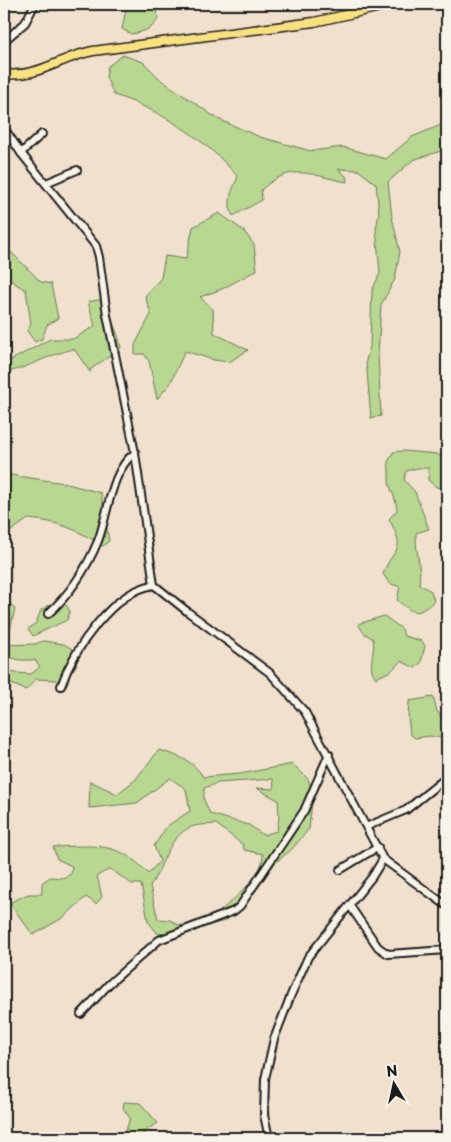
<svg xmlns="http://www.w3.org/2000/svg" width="451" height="1142" viewBox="0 0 451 1142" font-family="'Playpen Sans',sans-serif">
<rect width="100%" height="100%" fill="#f0e0cd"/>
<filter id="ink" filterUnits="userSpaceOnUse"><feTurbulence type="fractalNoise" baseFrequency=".02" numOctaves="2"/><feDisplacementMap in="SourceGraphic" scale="10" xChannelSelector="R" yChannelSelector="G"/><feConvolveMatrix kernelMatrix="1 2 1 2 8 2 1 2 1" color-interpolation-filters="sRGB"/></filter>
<g filter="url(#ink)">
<g fill="#b8d790" stroke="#6a7a56" fill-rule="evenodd">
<path d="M130,4H155L158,19C152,30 142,32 131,34L122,29L126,9Z"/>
<path d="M123,55L143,62L161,80L218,119L260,137L311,151L343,147L386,159L412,137L441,125L447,119V149L413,160L388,182L392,217L400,252L395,279L381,305L378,354L381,416L371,418L366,360L370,347L372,291L380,273L376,229L379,213L376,184L358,170L338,169L346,176L347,182C312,176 292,161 261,190L262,200L233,216C226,202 232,190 238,177C206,139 160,110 114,95L106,77L108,66Z"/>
<polygon points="219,213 244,231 254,245 257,270 222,289 200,297 213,309 214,333 248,350 229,362 214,360 185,351 170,384 157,399 149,361 144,354 135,354 135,345 151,314 145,296 161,278 165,256 186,259 193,227"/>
<path d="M4,245L41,282L51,284L58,318L47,325L42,339L35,342L27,331L31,324L26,290C0,275 4,275 4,245Z"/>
<path d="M103,299C108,318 118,328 121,348L91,369L90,372L74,349C49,354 29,368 4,373V364L50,339H73L95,326L88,302Z"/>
<path d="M403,451L437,454L447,460V489L436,487L428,480L429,468H417L406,471L404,480L415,492L429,529L416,533C415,551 422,566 419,584L431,591L434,601C416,617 414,614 397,600L400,587L389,583L383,574C393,546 408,553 389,519L397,510C396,500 393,495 390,486C388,481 390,471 388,462L393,452Z"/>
<path d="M4,474L64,483L101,493L109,541L103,546C76,529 60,522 28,519L7,534L4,553Z"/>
<polygon points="4,594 10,595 9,602 15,609 10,630 4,629"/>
<polygon points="51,604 65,604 70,611 67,620 33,636 28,629 36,623 41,610"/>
<path d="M384,616L402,629L404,636L422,641L425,646L421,663L415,668L401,661L391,671L376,678C366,665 376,654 373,639L364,633L358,624Z"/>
<polygon points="43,641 64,644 77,652 76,666 63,684 55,680 36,679 26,690 11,684 4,684 4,672 31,674 40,667 35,660 20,660 4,656 4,645 35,644"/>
<polygon points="433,697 437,711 447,726 447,753 444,751 442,738 430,736 415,738 410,734 408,717 409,701"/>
<path d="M159,750C178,756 193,760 203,777L240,774L293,764L308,779L313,792L309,829L291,850L275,863L258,888L225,921L168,936L157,933L148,921L141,884H132L110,869L97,876L102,897L96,904L86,897L64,917L33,935L11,905V902L28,894H42V883L50,877L62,878L71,874L72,866L57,859L53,847C91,846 120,840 148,874L160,861L154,846L167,826L190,811L186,789L170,778L137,803L89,808L90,781L117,794L135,780ZM273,779L274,789L256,788L278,800L279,817L277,831L263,835L249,825L210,814L204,800V788L218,783ZM216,824L243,845L244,850L263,854C263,861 261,866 258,873C252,883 214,919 203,923C195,925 186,925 179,925L170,920L158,919L150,886C164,866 167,839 189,828C196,824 208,825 216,824Z"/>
<polygon points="124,1102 140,1103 158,1123 148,1129 139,1138 119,1138 126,1130 130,1118 123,1108"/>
</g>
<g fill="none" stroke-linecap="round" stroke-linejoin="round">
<g stroke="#1c1c1c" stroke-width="10">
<g id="minor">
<polyline points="4,41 25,23 35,4"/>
<polyline points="4,128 21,153 87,235 96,246 99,257 107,315 135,453 154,585 188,612 270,673 305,712 383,859 372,877 308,957 291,995 274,1039 265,1079 264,1115 269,1138"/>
<polyline points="21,153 42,134"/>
<polyline points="46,183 77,170"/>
<path d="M48,614C71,593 86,570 98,541C108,515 111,469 135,453"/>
<path d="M61,686C74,649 113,591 154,585"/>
<polyline points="368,826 406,810 447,777"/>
<polyline points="383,859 447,906"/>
<polyline points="340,870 378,847"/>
<polyline points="350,906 378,947 388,954 447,950"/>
<polyline points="81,1014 109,984 159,940 234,911 240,906 304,811 329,754"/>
</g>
</g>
<g stroke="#1c1c1c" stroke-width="11">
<path id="major" d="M4,74C39,78 60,57 93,51L314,22L394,4"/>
</g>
<use href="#minor" stroke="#f7f3e8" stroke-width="6"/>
<use href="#major" stroke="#fae180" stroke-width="8"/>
</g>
</g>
<rect width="451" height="1142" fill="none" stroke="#f7f3e8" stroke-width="20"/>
<rect x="10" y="10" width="431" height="1122" fill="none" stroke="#1c1c1c" stroke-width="2" filter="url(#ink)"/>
<g transform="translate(394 1084) rotate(351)" stroke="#f7f3e8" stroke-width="4" paint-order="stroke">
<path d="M0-4L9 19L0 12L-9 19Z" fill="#1c1c1c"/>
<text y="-8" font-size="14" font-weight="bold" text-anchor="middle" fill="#1c1c1c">N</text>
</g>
</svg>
